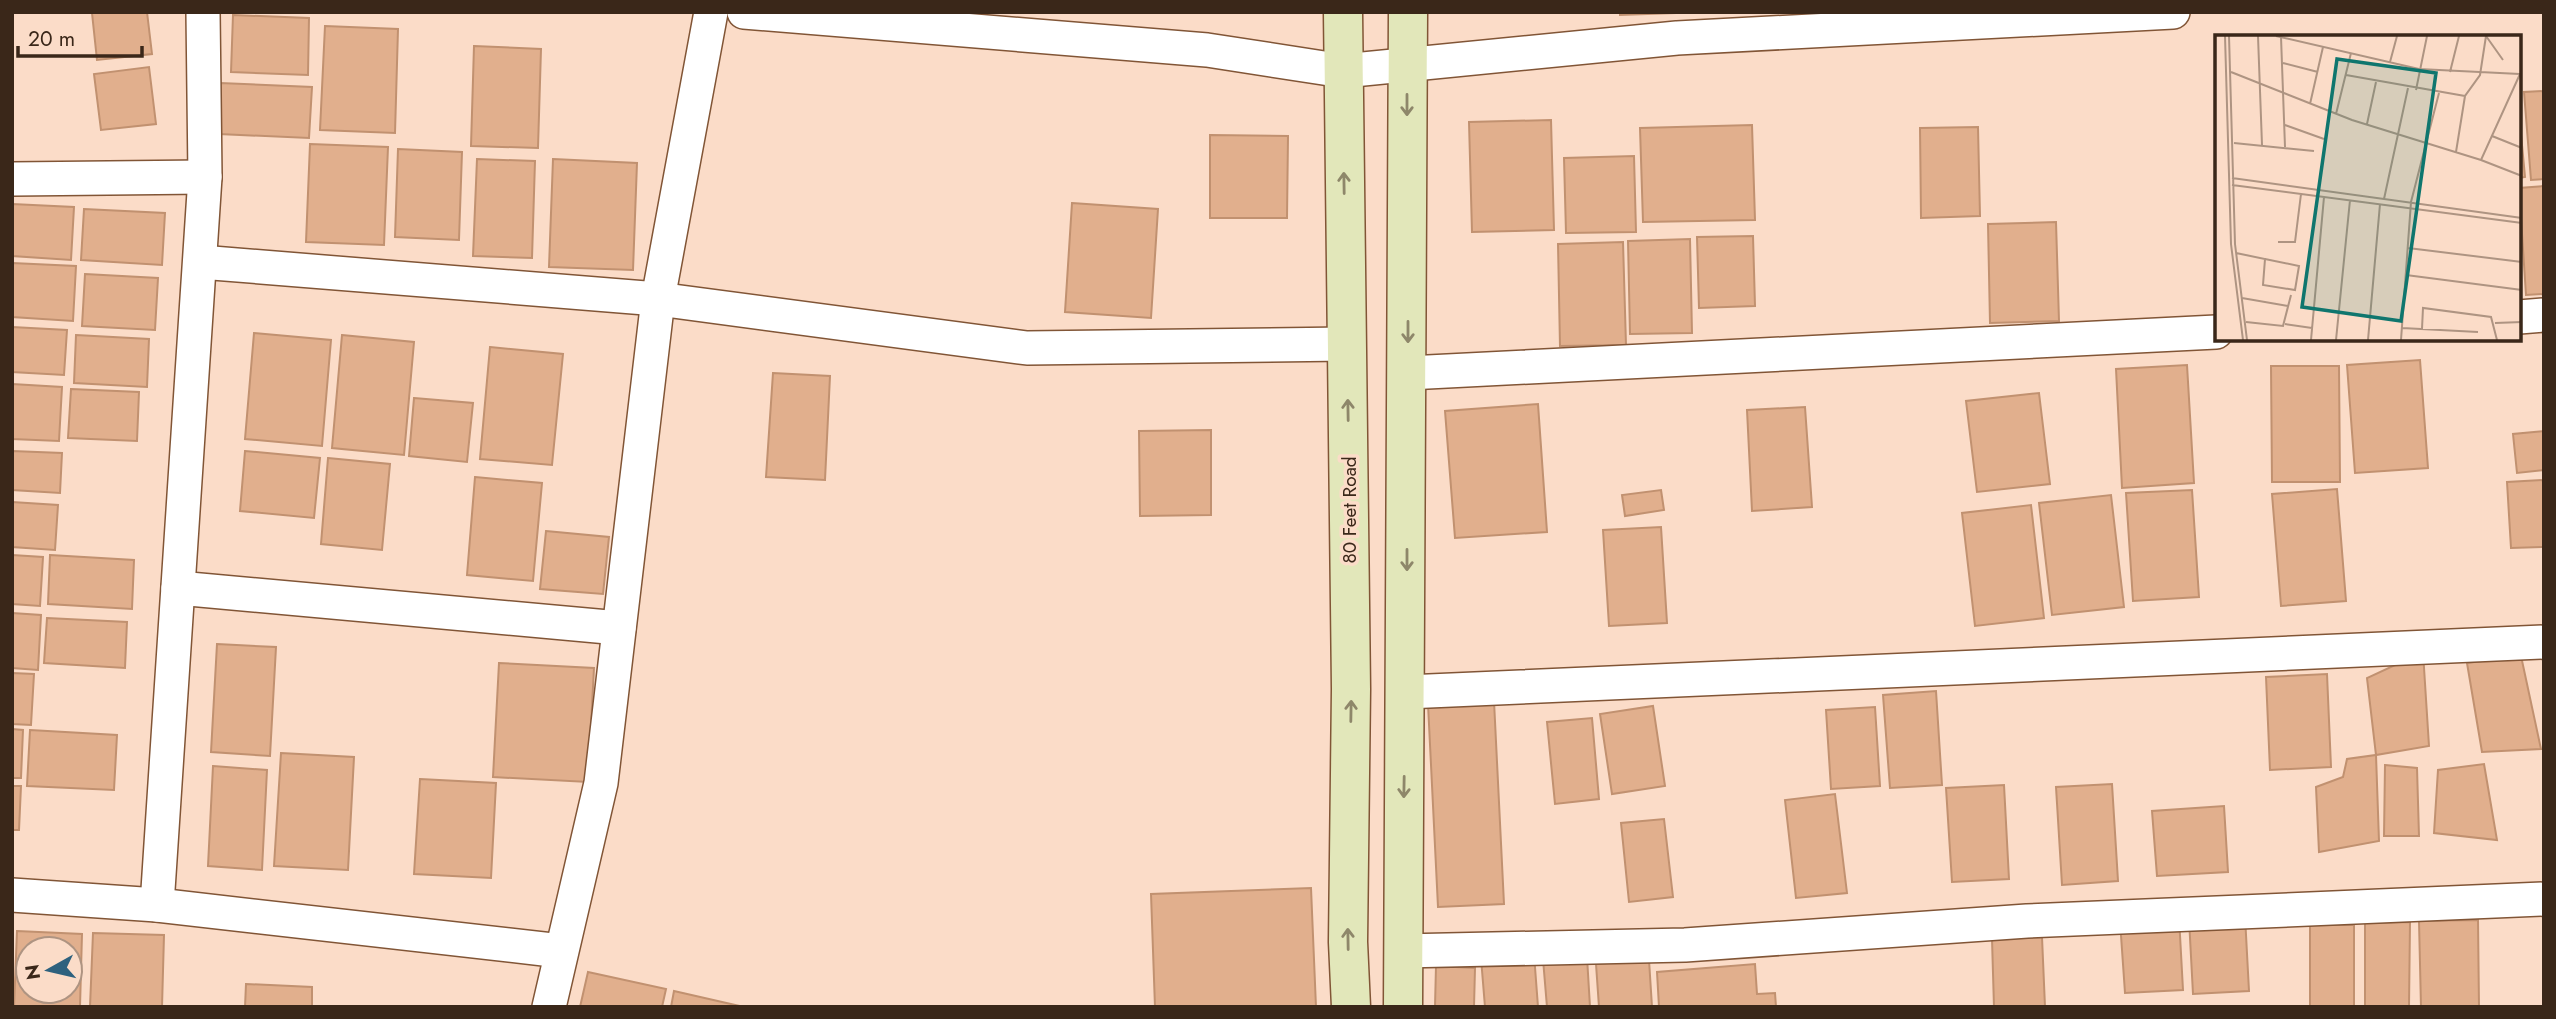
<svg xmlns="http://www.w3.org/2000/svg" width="2556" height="1019" viewBox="0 0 2556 1019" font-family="Jost,sans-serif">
<rect width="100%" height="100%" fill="#fbdcc8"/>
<g fill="#e1af8d" stroke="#c19170" stroke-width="2" fill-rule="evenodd">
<polygon points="147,12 152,54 97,60 92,13"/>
<polygon points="1620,12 1705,12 1620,15"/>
<polygon points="233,15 309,18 308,75 231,72"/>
<polygon points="325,26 398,29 395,133 320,130"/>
<polygon points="474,46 541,49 538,148 471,146"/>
<polygon points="149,67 156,124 101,130 94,74"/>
<polygon points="220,83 312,87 309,138 219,134"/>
<polygon points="2544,91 2544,179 2531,180 2524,92"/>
<polygon points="2519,113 2525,177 2519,178"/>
<polygon points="1551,120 1554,230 1472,232 1469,122"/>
<polygon points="1752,125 1755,220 1643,222 1640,128"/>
<polygon points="1978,127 1980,216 1921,218 1920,128"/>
<polygon points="1210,135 1288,136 1287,218 1210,218"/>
<polygon points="310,144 388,147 384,245 306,242"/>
<polygon points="398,149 462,152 459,240 395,237"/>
<polygon points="1634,156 1636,232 1566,233 1564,158"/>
<polygon points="477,159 535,161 532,258 473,256"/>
<polygon points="553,159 637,163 633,270 549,267"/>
<polygon points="2544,186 2544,294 2526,295 2519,188"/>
<polygon points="1072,203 1158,209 1151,318 1065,312"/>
<polygon points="12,204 74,207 71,260 12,256"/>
<polygon points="84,209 165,213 162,265 81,260"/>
<polygon points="2056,222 2059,321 1990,323 1988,224"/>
<polygon points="1753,236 1755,306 1699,308 1697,237"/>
<polygon points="1690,239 1692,333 1630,334 1628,241"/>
<polygon points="1623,242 1626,345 1560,346 1558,244"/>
<polygon points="12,263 76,266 73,321 12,317"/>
<polygon points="85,274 158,278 155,330 82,326"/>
<polygon points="12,327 67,330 64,375 12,372"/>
<polygon points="254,333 331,340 322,446 245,439"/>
<polygon points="76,335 149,339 147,387 74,383"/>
<polygon points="342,335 414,342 404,455 332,448"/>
<polygon points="490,347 563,354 552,465 480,459"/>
<polygon points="2420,360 2428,468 2355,473 2347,365"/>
<polygon points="2187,365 2194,483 2122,488 2116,369"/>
<polygon points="2271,366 2339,366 2340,482 2272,482"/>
<polygon points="773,373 830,376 825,480 766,477"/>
<polygon points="12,384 62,387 59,441 12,439"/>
<polygon points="71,389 139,392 137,441 68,438"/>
<polygon points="2039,393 2050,484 1977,492 1966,401"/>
<polygon points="414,398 473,403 467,462 409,456"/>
<polygon points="1538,404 1547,532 1455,538 1445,411"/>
<polygon points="1805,407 1812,507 1752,511 1747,410"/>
<polygon points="1211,430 1211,515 1140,516 1139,431"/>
<polygon points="2544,431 2544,470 2517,473 2513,434"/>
<polygon points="12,451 62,453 60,493 12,490"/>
<polygon points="245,451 320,458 314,518 240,511"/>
<polygon points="328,458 390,464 382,550 321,544"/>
<polygon points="475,477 542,483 533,581 467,575"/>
<polygon points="2544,480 2544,547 2511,548 2507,482"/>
<polygon points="2337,489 2346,601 2281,606 2272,494"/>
<polygon points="1661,490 1664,510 1625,516 1622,495"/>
<polygon points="2192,490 2199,597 2133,601 2126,493"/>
<polygon points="2111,495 2124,607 2052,615 2039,503"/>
<polygon points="12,502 58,505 55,550 12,547"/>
<polygon points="2031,505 2044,618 1975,626 1962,513"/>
<polygon points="1661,527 1667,623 1609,626 1603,530"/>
<polygon points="546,531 609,537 603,594 540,589"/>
<polygon points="12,555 43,557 40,606 12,604"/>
<polygon points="50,555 134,560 132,609 48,604"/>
<polygon points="12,613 41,615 38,670 12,668"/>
<polygon points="47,618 127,622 125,668 44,663"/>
<polygon points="217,644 276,647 270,756 211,752"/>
<polygon points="2423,652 2429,746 2376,755 2367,678"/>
<polygon points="2521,656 2541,749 2482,752 2467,663"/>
<polygon points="499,663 594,668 588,782 493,777"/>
<polygon points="12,673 34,674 31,725 12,724"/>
<polygon points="2327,674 2331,767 2270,770 2266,677"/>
<polygon points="1936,691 1942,785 1890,788 1883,695"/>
<polygon points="1494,701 1504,904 1438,907 1428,704"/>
<polygon points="1653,706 1665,786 1612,794 1600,714"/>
<polygon points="1875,707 1880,786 1831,789 1826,710"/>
<polygon points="1592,718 1599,799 1555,804 1547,722"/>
<polygon points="12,729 23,730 21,778 12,778"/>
<polygon points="30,730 117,735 114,790 27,786"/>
<polygon points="281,753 354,757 348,870 274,866"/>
<polygon points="2376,755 2379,841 2319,852 2316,787 2343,777 2347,759"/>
<polygon points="2484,764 2497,840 2434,833 2438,770"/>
<polygon points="2385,765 2417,768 2419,836 2384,836"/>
<polygon points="213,766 267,770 262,870 208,866"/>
<polygon points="420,779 496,783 491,878 414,874"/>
<polygon points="2112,784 2118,881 2062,885 2056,787"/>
<polygon points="2004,785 2009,879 1952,882 1946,788"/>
<polygon points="12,786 21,786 19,830 12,830"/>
<polygon points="1835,794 1847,893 1796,898 1785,800"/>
<polygon points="2224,806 2228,872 2157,876 2152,811"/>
<polygon points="1664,819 1673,897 1629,902 1621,823"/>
<polygon points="1311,888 1316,1007 1155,1007 1151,894"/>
<polygon points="2245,916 2249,991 2193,994 2189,919"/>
<polygon points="2179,917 2183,990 2125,993 2120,921"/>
<polygon points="2478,920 2479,1007 2421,1007 2419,921"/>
<polygon points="2410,922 2409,1007 2365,1007 2365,923"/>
<rect x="2310" y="925" width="44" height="82"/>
<path d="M17,931L82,934L80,1007H14ZM28,949H70V991H28Z"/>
<polygon points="93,933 164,935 162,1007 90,1007"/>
<polygon points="2042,937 2045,1007 1994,1007 1992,939"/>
<polygon points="1534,954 1538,1007 1485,1007 1481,958"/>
<polygon points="1587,957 1590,1007 1547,1007 1543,959"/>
<polygon points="1649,960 1652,1007 1599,1007 1596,964"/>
<polygon points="1755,964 1757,994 1775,993 1776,1007 1659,1007 1657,972"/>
<polygon points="1436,966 1475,968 1474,1007 1435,1007"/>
<polygon points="588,972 666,989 662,1007 580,1007"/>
<polygon points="246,984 312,987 312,1007 245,1007"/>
<polygon points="674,991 744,1007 671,1007"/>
</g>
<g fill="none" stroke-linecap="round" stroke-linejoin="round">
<g stroke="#815536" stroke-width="36">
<g id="street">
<polyline points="744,12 1207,50 1343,71 1677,38 2173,12"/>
<polyline points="12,179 205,177"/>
<polyline points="200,262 658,299 1027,348 1346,344"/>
<polyline points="2519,317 2544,315"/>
<polyline points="1408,373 2216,332"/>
<polyline points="178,588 619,628"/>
<polyline points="1406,692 2544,642"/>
<polyline points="12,895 157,905 561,951"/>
<polyline points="157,905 205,177 203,12"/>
<polyline points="1402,951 1685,945 2027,921 2544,899"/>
<polyline points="549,1007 601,783 658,299 711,12"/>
</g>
</g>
<g stroke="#815536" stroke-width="41">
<g id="secondary">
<polyline points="1343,12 1351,689 1348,942 1351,1007"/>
<polyline points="1403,1007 1408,12"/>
</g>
</g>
<use href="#street" stroke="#fff" stroke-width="33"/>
<use href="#secondary" stroke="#e2e7ba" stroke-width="38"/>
</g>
<defs><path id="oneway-shaft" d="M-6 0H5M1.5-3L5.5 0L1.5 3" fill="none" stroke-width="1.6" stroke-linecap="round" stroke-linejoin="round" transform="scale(1.75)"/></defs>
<g stroke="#8e876a">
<use href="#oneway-shaft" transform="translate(1407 105) rotate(90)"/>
<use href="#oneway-shaft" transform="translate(1344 183) rotate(-91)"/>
<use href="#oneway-shaft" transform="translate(1408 332) rotate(90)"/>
<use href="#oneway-shaft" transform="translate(1348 410) rotate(-91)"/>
<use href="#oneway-shaft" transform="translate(1407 560) rotate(90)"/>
<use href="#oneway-shaft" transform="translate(1351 711) rotate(-89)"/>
<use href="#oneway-shaft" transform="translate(1404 787) rotate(91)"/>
<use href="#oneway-shaft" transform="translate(1348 939) rotate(-91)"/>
</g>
<g text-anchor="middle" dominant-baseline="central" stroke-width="7" stroke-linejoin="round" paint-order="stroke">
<g font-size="19" fill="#3a2719" stroke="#fbdcc8">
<text transform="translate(1349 510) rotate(-90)">80 Feet Road</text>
</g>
</g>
<g transform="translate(2215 35)">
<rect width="306" height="306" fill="#fbdcc8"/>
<path fill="none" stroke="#ae9482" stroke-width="2" d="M10,1L16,209L28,305M14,1L20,209L32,305M43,1L47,110M61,1L204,34L305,39M271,1L288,25M66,2L70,112M175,27L182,1M68,28L103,37M16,37L137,85L266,125L305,39M235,37L244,1M131,40L250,61M201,55L212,1M95,69L108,12M121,79L136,18M152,89L161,47M70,90L109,104M277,101L307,113M19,108L99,116M241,117L250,61L265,40L271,1M266,125L307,141M17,143L307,183M17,150L307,188M169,164L193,53M63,207H80L86,159M193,213L307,227M21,218L50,224L48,250L80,255L84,231L50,224M191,240L307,255M27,263L73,271M31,287L68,291L76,260M280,288L307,287M70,289L97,293M187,293L263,297M207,294L208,273L276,282L282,305M96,305L109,162M121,305L135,165M153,305L165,169M186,305L196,167L224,58"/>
<path fill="#0f766e" fill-opacity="0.15" stroke="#0f766e" stroke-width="3.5" d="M122,24L221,38L186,286L87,272Z"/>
<rect width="306" height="306" fill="none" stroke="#3a2719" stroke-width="3.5"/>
</g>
<rect width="2556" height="1019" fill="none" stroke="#3a2719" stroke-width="28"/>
<g transform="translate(49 970) rotate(262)"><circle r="33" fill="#fbdcc8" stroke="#ae9482" stroke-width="2"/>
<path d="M0-5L12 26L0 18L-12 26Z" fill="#2e617e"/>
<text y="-10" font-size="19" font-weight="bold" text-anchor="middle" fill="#3a2719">N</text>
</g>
<path d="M18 46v10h124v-10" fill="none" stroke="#3a2719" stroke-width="3.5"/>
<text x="28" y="46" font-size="21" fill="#3a2719" stroke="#fbdcc8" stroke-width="5" paint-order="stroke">20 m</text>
</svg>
